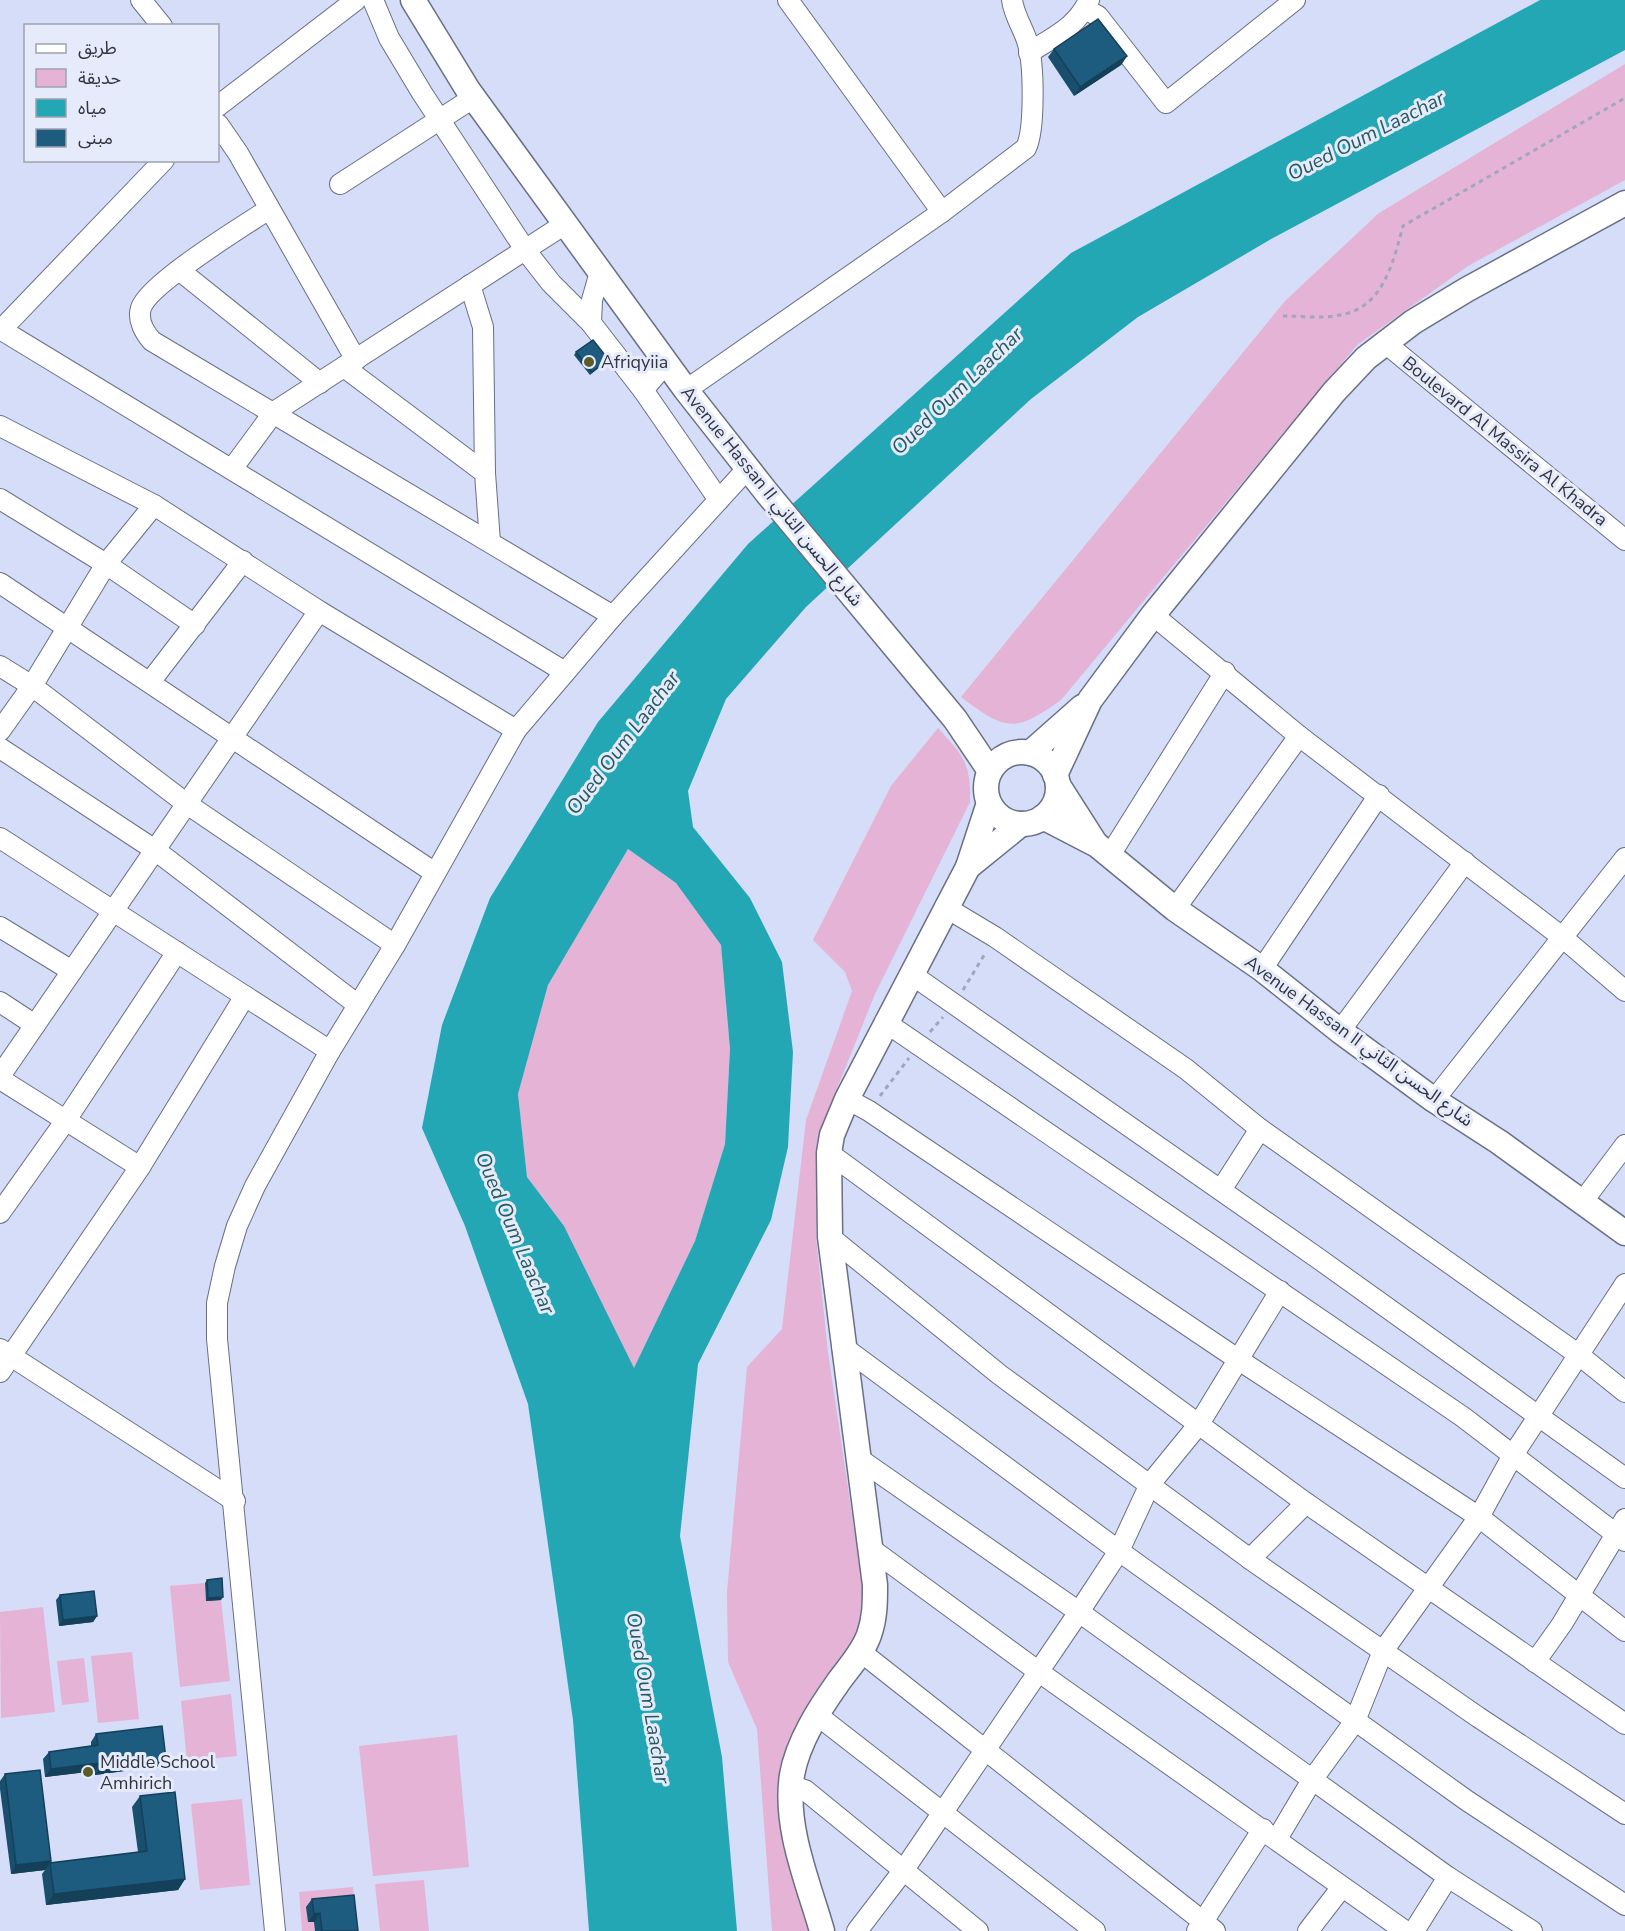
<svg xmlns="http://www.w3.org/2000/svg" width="1625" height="1931" viewBox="0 0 1625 1931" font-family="'Nunito Sans','Noto Sans Arabic',sans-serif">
<rect width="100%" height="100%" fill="#d5ddf8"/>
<g fill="#e4b3d5">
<path d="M1625,64V180L1468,266L1357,345L1061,700C1015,733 1006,731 961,697L1285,301L1379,213Z"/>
<path d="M938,728C963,756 971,762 970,802L875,994L824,1121L817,1176L816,1237L828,1352L863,1590L858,1637L794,1737L814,1931H772L757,1729L728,1662L727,1592L747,1367L782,1329L806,1120L852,991L845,972L813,940L891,786Z"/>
<polygon points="628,849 676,883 721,945 730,1049 725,1144 695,1241 634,1369 564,1226 527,1177 518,1094 548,985"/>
<polygon points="205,1583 206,1601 221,1600 230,1681 180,1687 170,1586"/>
<polygon points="43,1607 55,1712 1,1718 0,1612"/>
<polygon points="132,1652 139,1719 98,1723 91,1656"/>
<polygon points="84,1658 89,1702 62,1705 57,1661"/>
<polygon points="231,1694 237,1756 187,1761 181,1701"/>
<polygon points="457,1735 469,1867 373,1876 359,1746"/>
<polygon points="242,1799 250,1885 200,1890 191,1804"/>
<polygon points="424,1880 429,1931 380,1931 375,1884"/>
<polygon points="353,1887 358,1931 302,1931 299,1892"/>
</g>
<path fill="#24a7b5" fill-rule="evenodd" d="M1540,0H1625V50L1273,238L1138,317L1031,399L806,607L726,699L688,791L693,827L750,898L782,962L793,1052L788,1147L771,1220L698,1364L680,1536L722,1757L737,1931H681L676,1913L675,1931H589L573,1720L528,1404L465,1226L422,1128L442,1025L490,898L598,722L748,544L1071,253ZM628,849L676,883L721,945L730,1049L725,1144L695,1241L634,1368L564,1226L527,1177L518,1094L548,985Z"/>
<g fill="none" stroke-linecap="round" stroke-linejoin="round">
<polyline stroke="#24a7b5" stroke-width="32" points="671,1867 677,1931"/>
<g stroke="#686f87" stroke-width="22">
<g id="minor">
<polyline points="141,0 162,26"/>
<polyline points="373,0 389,38 422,93 526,251 551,283 591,323"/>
<polyline points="788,0 942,212"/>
<polyline points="1085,9 1098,16 1166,103 1295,0"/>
<path d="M1029,53C1054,36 1076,28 1089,0"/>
<polyline points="218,106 356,0"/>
<polyline points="218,124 238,153 356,360"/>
<polyline points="340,184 473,98"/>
<path d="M269,209C244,226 149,283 141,308C137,320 145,333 152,341L613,616"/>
<polyline points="179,270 320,383"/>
<polyline points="600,272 592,300 591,323 643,390 666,363"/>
<polyline points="470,285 483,327 485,473"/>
<polyline points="0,329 565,672"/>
<polyline points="0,331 164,160"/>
<polyline points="1384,342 1625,540"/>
<polyline points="344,367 485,473 490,542"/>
<polyline points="643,390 719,500"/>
<path d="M686,390L942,212L1026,148C1035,130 1034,65 1028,44C1024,29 1014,16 1012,0"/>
<polyline points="0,426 154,505 319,611 516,730"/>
<polyline points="232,469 274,412 565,224"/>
<polyline points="0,499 106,564 195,625"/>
<polyline points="0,583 435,873"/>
<polyline points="1153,615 1299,736 1562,937 1625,991"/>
<polyline points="0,666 32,686 187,804 395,945"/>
<polyline points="150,682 243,561"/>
<polyline points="0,731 32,686 106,564 154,505"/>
<polyline points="0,748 155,850 358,1005"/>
<polyline points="0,838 330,1051"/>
<polyline points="1110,855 1225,672"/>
<polyline points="945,907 995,937 1186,1069 1260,1129 1579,1355 1625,1392"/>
<polyline points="1175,909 1299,736"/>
<polyline points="0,927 72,971"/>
<polyline points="1262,969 1379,795"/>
<polyline points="911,974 1319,1259 1625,1478"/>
<polyline points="0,1002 35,1025"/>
<polyline points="885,1022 1463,1417 1625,1541"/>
<polyline points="1340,1031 1465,862"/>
<polyline points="0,1076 319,611"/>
<polyline points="0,1079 140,1167"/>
<polyline points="847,1099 869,1111 1239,1360 1479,1517 1625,1631"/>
<polyline points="1434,1100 1625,858"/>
<polyline points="829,1153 1306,1503 1625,1724"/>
<polyline points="1221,1190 1260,1129"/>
<polyline points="1583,1201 1625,1145"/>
<polyline points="0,1213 66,1120 177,952"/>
<polyline points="830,1237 1000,1375 1250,1559 1478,1717 1625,1814"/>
<polyline points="842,1346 1119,1551 1466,1800 1625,1905"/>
<polyline points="0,1349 235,1501"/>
<polyline points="0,1372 140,1167 245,996"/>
<polyline points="858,1458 1079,1612 1448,1877 1532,1931"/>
<polyline points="870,1548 1039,1672 1405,1931"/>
<polyline points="1250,1559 1306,1503"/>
<polyline points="861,1652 1215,1931"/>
<polyline points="1535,1662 1562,1624 1625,1519"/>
<polyline points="817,1715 1095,1931"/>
<polyline points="791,1786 805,1790 978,1931"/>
<polyline points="1277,1839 1312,1780 1355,1721 1383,1651 1479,1517 1513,1455 1625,1284"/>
<polyline points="275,1931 217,1339 217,1303 225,1266 237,1226 255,1186 330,1051 395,945 516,730 613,616 747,469"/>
<polyline points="857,1931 903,1871 1079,1612 1119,1551 1150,1484 1199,1424 1280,1291"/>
<polyline points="1197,1931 1263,1829"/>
<polyline points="1308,1931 1342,1887"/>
<polyline points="1414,1931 1448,1877"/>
</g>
</g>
<g stroke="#686f87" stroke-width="27">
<g id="major">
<polyline points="413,0 468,90 686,390 767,493 955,719 990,771"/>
<circle cx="1022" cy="788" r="36"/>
<polyline points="1030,753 1082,707"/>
<polyline points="1055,775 1090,700 1153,615 1334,392 1366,358 1413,322 1466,290 1625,203"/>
<polyline points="1058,785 1095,843"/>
<polyline points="1043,817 1097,845 1175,909 1262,969 1340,1031 1434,1100 1499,1142 1625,1233"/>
<polyline points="968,867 1021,824"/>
<path d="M822,1931C808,1882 784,1827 792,1775C798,1741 820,1708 839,1681C850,1666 863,1652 869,1635C875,1618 875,1603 875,1585L830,1237L829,1153L832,1135L847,1099L968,867L989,803"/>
</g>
</g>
<g stroke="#a0a6bb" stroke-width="3" stroke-dasharray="4.5 4.5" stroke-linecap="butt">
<path d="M1283,316C1301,316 1322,319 1340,315C1383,308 1393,263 1403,226L1625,98"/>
<polyline points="963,990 986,952"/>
<polyline points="930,1032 943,1017"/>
<polyline points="880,1096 909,1058"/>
</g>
<use href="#minor" stroke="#fff" stroke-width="20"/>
<use href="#major" stroke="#fff" stroke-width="24"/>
</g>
<g fill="#194e6d">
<polygon points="1054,49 1127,56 1121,65 1074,96 1048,57"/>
<polygon points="576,352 606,362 590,375 574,355"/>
<polygon points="207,1580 221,1600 206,1601 205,1583"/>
<polygon points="60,1595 97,1616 93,1622 59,1626 56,1600"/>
<polygon points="96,1734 166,1759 161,1766 95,1775 95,1771 45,1777 43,1759 49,1752 91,1746 91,1742"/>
<polygon points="5,1774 51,1861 50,1863 138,1852 132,1807 140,1796 185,1879 178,1890 46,1905 42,1874 45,1870 11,1874 0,1789 0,1781"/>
<polygon points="312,1899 358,1931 315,1931 314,1922 308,1922 306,1907"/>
</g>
<g fill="#144059">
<polygon points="1127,56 1121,65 1074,96 1080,87"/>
<polygon points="223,1597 221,1600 206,1601 208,1598"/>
<polygon points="97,1616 93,1622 59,1626 63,1620"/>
<polygon points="166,1759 161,1766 95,1775 101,1767"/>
<polygon points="100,1763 95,1771 45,1777 51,1769"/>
<polygon points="51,1861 45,1870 11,1874 16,1865"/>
<polygon points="185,1879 178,1890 46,1905 54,1894"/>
<polygon points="320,1913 314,1922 308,1922 314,1914"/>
</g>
<g fill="#1d5b7f" stroke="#144059" stroke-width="1.5">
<polygon points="1098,19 1127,56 1080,87 1054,49"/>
<polygon points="593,340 608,359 592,372 576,352"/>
<polygon points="222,1578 223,1597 208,1598 207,1580"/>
<polygon points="94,1591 97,1616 63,1620 60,1595"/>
<polygon points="162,1726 166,1759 101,1767 100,1763 51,1769 49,1752 98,1745 96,1734"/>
<polygon points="40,1770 51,1861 16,1865 5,1774"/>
<polygon points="175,1792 185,1879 54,1894 50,1863 147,1851 140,1796"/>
<polygon points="354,1895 358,1931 322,1931 320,1913 314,1914 312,1899"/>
</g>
<g fill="#5d5c29" stroke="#e6ebfb" stroke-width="2">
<circle cx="589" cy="362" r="6"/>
<circle cx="88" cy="1772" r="6"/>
</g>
<g text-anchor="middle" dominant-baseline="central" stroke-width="6" stroke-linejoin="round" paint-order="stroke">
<g font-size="18" fill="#32353f" stroke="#e6ebfb" text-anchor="start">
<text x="601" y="362">Afriqyiia</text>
<text x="100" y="1762">Middle School<tspan x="100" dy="21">Amhirich</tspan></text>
</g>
<g font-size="18" fill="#32353f" stroke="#e6ebfb">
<text transform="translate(1505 441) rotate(39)">Boulevard Al Massira Al Khadra</text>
<text transform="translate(772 496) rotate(51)">Avenue Hassan II شارع الحسن الثاني</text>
<text transform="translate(1359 1041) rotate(36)">Avenue Hassan II شارع الحسن الثاني</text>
</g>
<g font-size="20" font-style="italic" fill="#285b61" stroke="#e6ebfb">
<text transform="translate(1366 136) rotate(-27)">Oued Oum Laachar</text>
<text transform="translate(957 391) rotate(-44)">Oued Oum Laachar</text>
<text transform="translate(623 743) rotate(-53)">Oued Oum Laachar</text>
<text transform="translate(515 1233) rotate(67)">Oued Oum Laachar</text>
<text transform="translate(648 1698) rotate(80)">Oued Oum Laachar</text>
</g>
</g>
<rect x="24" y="24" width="195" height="138" fill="#e6ebfb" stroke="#9ea2b0" stroke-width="1.5"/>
<rect x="36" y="44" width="30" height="9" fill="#ffffff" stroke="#9ea2b0" stroke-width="1.5"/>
<text x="78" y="54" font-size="18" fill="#32353f">طريق</text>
<rect x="36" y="69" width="30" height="18" fill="#e4b3d5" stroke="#9ea2b0" stroke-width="1.5"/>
<text x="78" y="84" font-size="18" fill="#32353f">حديقة</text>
<rect x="36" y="99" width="30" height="18" fill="#24a7b5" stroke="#9ea2b0" stroke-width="1.5"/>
<text x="78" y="114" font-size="18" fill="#32353f">مياه</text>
<rect x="36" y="129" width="30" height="18" fill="#1d5b7f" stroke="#9ea2b0" stroke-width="1.5"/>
<text x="78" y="144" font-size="18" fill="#32353f">مبنى</text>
</svg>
